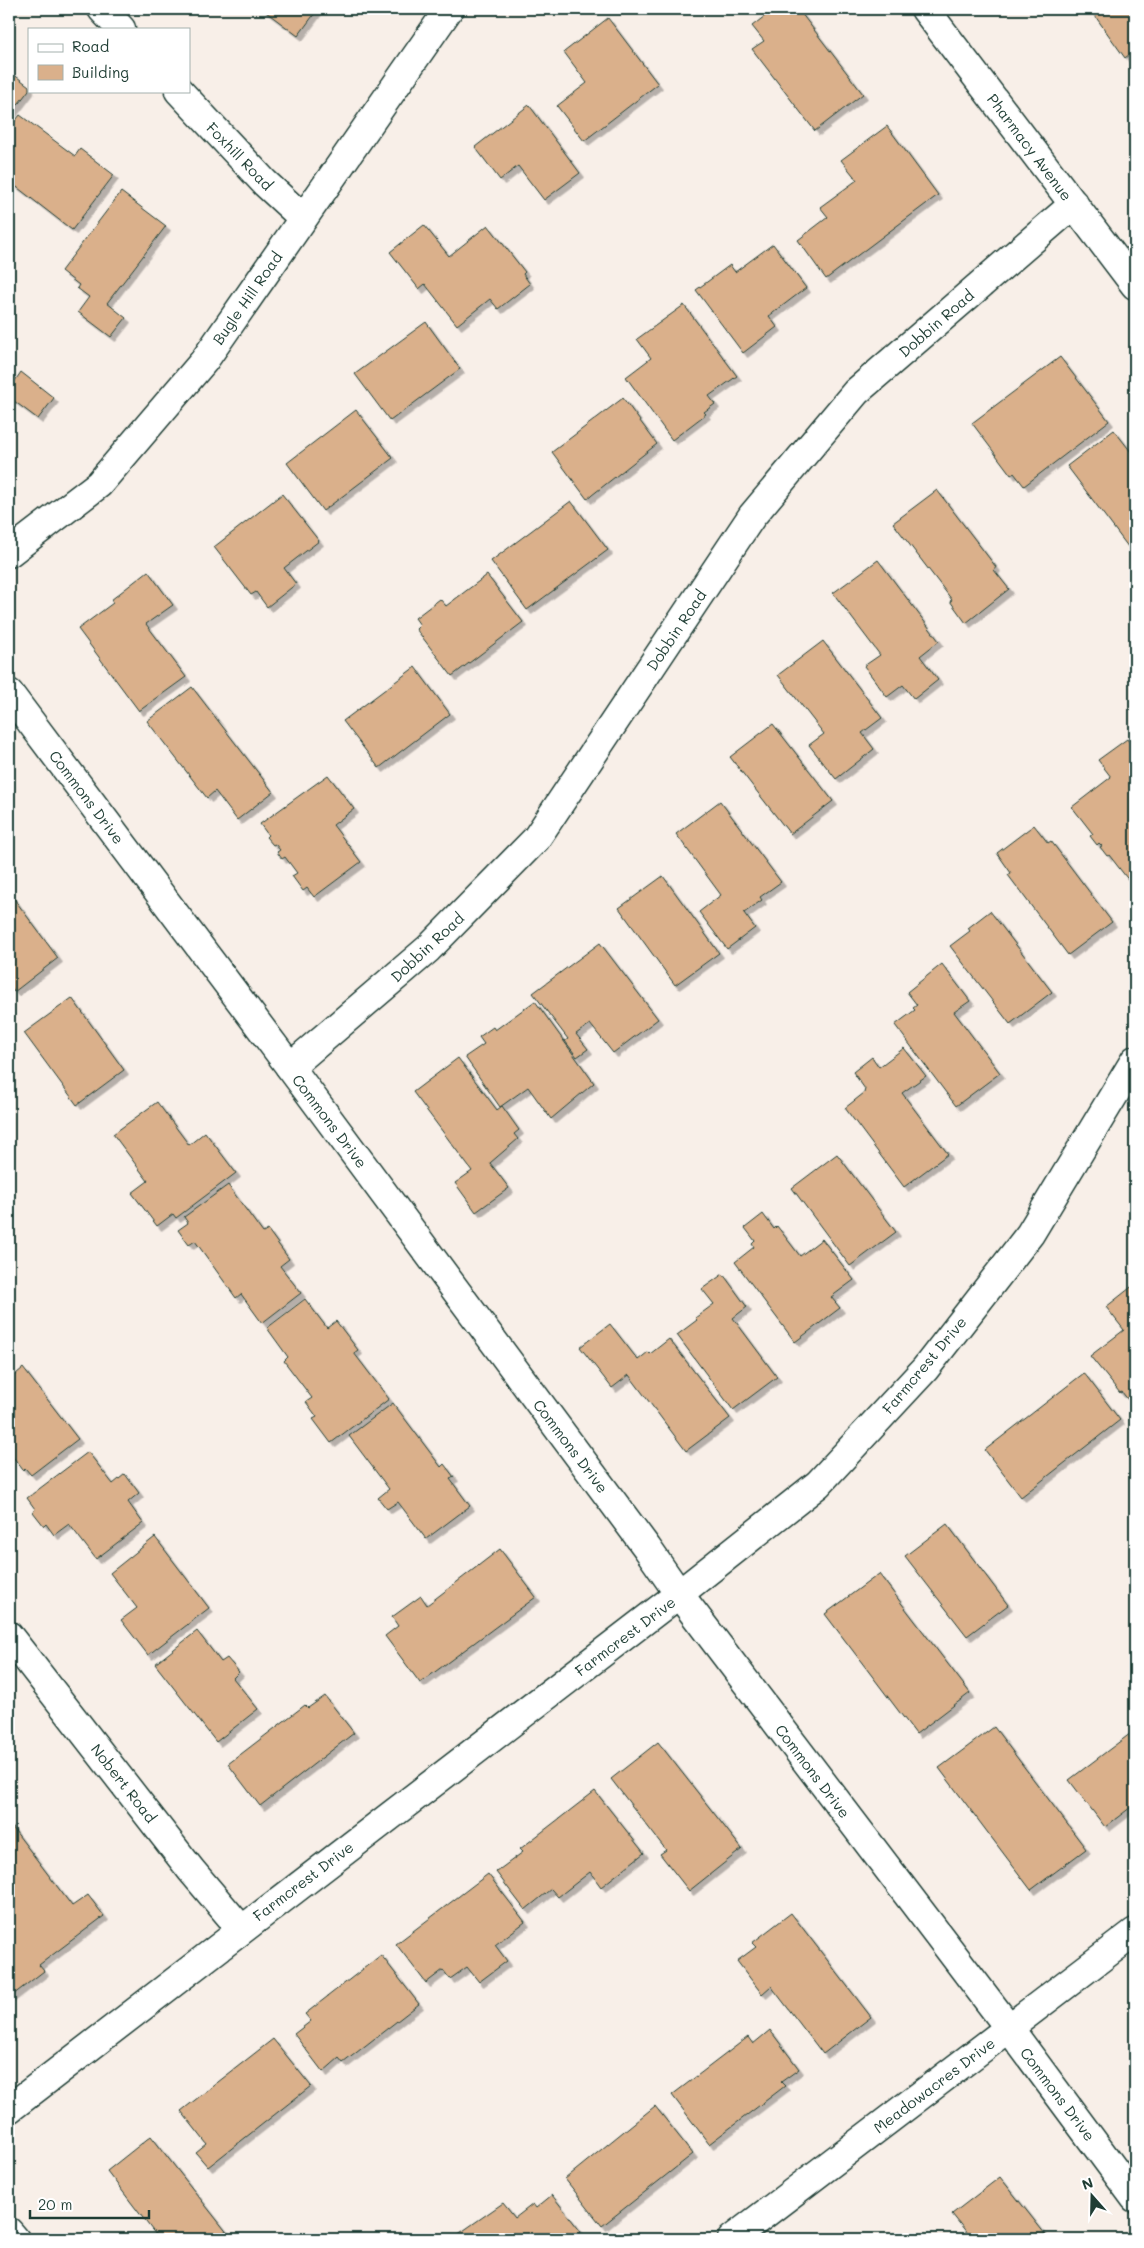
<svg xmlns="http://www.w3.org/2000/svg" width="1144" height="2248" viewBox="0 0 1144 2248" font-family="Mali,sans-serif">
<defs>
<filter id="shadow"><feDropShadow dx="4.5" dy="4.5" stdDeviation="0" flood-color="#0004"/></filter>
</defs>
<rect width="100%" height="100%" fill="#f8efe8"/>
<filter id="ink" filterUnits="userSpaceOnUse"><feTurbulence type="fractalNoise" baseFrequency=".02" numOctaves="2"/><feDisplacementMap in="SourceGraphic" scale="10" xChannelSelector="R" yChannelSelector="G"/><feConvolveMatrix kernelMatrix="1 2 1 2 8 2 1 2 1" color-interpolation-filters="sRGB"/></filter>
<g filter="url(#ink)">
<g fill="#dab08b" stroke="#1f3d34" filter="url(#shadow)">
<polygon points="262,9 318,9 298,36"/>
<polygon points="774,9 798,9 863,94 815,131 752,49 764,41 752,26"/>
<polygon points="1090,9 1135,9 1135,50 1125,58"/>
<polygon points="608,18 658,84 584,141 557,106 587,83 564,52"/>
<polygon points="1135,64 1135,74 1130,68"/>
<polygon points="9,71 29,86 29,90 9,116"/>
<polygon points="529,105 580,173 544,200 518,166 500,180 475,147"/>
<polygon points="20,115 75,156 80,149 114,175 72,230 9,181 9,129"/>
<polygon points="887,126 938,195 826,279 798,240 828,217 820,207 857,180 841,160"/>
<polygon points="121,192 166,226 107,303 126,318 111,337 78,312 89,297 77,288 79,285 61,271"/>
<polygon points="424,225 449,256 488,225 525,272 523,274 530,284 498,309 490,299 457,325 425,284 419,289 390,252"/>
<polygon points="773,244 806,288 769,316 777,327 743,353 696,290 730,265 735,272"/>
<polygon points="684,305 737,376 709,396 715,404 704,412 706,414 672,440 626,377 651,358 637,339"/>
<polygon points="426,322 460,369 390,421 355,374"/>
<polygon points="1060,357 1109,421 1024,486 1014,473 1011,475 972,423"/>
<polygon points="21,372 54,398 38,419 10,398 9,399 9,387 10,388"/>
<polygon points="623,398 657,444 587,499 552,452"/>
<polygon points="356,410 393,458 323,511 287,463"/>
<polygon points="1114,430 1135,457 1135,556 1067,466"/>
<polygon points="937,490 996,567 994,570 1009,589 966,623 950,601 952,600 893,523"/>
<polygon points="282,494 319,541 284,568 296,584 267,607 256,592 251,595 214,547"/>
<polygon points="571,501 608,550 527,610 491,561"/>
<polygon points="878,560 939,641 920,656 938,680 914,699 903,685 887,697 864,666 880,655 833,593"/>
<polygon points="148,571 173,605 146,624 186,677 139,711 78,629 113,603 111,600"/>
<polygon points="487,575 523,622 452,676 416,629 420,625 415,618 440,599 446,606"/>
<polygon points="823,641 882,718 862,733 874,749 836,779 809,745 824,734 778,675"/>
<polygon points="415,667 450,714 379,768 343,721"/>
<polygon points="192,687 273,792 237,820 215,791 207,798 147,721"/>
<polygon points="773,724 833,801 790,834 730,757"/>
<polygon points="1127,739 1135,750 1135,787 1130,792 1135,799 1135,878 1130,882 1109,855 1107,856 1100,847 1102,846 1099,843 1097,845 1090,836 1093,834 1072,807 1111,777 1098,760"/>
<polygon points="328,775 354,809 333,825 361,862 314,897 307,888 303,891 292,876 297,873 285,857 282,859 277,852 280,850 275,844 273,845 266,837 268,835 260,824"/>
<polygon points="720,801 781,882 760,897 762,900 744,913 755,928 727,949 699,912 721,895 676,834"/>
<polygon points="1034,825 1048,843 1051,841 1112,922 1068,955 1008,875 1011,873 997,853"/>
<polygon points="663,876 719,953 675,985 619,908"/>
<polygon points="9,892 58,958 14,992 9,985"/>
<polygon points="990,911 1052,992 1010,1024 950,946 970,931 968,928"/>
<polygon points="600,943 658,1019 613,1053 590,1024 576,1034 588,1049 577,1057 565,1041 568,1039 533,993"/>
<polygon points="942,964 970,1001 954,1012 1000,1073 956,1106 895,1025 915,1010 913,1008 917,1005 907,992"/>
<polygon points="72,998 124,1070 77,1105 24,1033"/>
<polygon points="535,1001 594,1083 551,1119 528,1087 500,1107 465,1057 484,1044 479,1037 493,1027 495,1030"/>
<polygon points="904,1048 926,1076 902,1093 948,1154 904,1187 845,1108 864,1093 865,1089 853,1072 872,1057 879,1067"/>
<polygon points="458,1058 497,1110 502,1106 519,1130 514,1134 518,1139 490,1163 509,1188 476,1212 455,1183 472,1171 413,1092"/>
<polygon points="157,1102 189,1145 205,1132 236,1173 176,1218 173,1214 157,1226 132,1193 148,1181 113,1134"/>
<polygon points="837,1154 896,1232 850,1266 792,1188"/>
<polygon points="228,1185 263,1233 268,1230 289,1259 280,1266 301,1293 262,1323 241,1294 236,1298 195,1241 189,1245 178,1230 188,1223 184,1217"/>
<polygon points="763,1214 774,1229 777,1226 800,1256 822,1239 854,1280 831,1297 840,1308 795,1342 735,1262 754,1247 752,1244 755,1241 745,1228"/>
<polygon points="723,1274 747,1307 733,1318 777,1377 733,1410 677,1335 697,1320 695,1318 714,1304 702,1289"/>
<polygon points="1135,1284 1135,1409 1122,1392 1120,1393 1090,1356 1124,1330 1106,1307"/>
<polygon points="305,1299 327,1328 336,1321 358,1350 354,1353 389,1399 331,1443 313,1419 317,1417 306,1402 312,1398 284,1361 288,1357 267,1328"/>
<polygon points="610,1324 638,1360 648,1352 650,1354 669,1339 730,1418 686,1451 629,1375 612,1388 580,1347"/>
<polygon points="23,1368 78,1439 31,1475 25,1468 23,1470 10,1453 12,1451 9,1447 9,1380"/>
<polygon points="1084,1373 1120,1420 1021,1497 985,1450"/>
<polygon points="393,1403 441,1467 444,1464 454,1477 450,1479 470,1506 426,1539 398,1502 387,1509 378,1498 389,1489 349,1436"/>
<polygon points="88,1452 113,1484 125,1474 139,1493 128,1502 143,1523 96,1559 69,1524 54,1535 46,1524 44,1526 33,1512 35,1509 27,1498"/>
<polygon points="947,1524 1008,1605 967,1636 905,1556"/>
<polygon points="155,1537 209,1608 148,1655 121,1620 137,1608 110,1573"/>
<polygon points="500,1549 536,1597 420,1683 385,1636 398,1626 392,1617 421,1596 427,1605"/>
<polygon points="879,1574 970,1693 916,1734 825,1614"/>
<polygon points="197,1631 221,1662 227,1658 239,1672 233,1678 258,1709 216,1742 155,1664"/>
<polygon points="325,1696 354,1733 260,1806 228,1764 305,1705 308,1708"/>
<polygon points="994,1727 1086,1849 1031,1890 939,1768"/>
<polygon points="1135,1730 1135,1804 1105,1827 1069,1780"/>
<polygon points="658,1742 742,1849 689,1891 660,1854 666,1850 611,1779"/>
<polygon points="595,1791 644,1853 601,1887 590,1872 558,1897 551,1889 525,1910 496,1872 523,1852 520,1849"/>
<polygon points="9,1823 72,1906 88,1895 104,1916 39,1965 44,1971 9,1998"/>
<polygon points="488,1874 525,1922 495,1945 507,1961 479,1982 467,1967 450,1979 443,1970 426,1983 396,1944"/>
<polygon points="791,1913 871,2017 823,2054 771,1986 762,1994 737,1961 756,1947 752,1943"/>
<polygon points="381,1955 419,2004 343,2063 339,2058 323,2072 294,2034 311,2021 305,2014"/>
<polygon points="770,2030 799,2069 781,2082 785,2086 709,2144 672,2095 748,2037 753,2044"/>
<polygon points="273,2039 311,2086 208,2167 196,2153 207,2144 181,2111"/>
<polygon points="655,2106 693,2154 602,2226 565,2179"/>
<polygon points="151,2136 176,2168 232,2239 159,2239 107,2171"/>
<polygon points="1000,2177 1049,2239 972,2239 952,2214"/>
<polygon points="552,2195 581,2232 571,2239 460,2239 457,2235 503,2203 515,2218 533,2204 536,2208"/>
</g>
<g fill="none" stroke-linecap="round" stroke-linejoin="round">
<g stroke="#1f3d34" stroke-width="31">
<g id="minor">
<polyline points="102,9 121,29"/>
<polyline points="925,9 1135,285"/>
<polyline points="179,91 265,183 303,218"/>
<polyline points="9,553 99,484 204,361 449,9"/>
<polyline points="9,693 290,1067 647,1548 679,1594 1009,2028 1135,2198"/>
<polyline points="290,1067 428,949 536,839 752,516 856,392 1074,204"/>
<polyline points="9,1636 191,1870 241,1929"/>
<polyline points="9,2109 679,1594 818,1484 925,1369 1030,1234 1135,1060"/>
<polyline points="9,2232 15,2239"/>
<polyline points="732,2239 1135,1932"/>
</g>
</g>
<use href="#minor" stroke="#fff" stroke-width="28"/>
</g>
</g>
<g text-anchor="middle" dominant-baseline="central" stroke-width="4" stroke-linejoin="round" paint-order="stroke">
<g font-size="15" fill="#1f3d34" stroke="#fff">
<text transform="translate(1030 147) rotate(53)">Pharmacy Avenue</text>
<text transform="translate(240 156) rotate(46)">Foxhill Road</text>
<text transform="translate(247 298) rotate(-55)">Bugle Hill Road</text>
<text transform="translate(936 323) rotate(-41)">Dobbin Road</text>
<text transform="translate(676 630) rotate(-56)">Dobbin Road</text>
<text transform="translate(87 797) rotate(53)">Commons Drive</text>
<text transform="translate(427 947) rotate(-43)">Dobbin Road</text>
<text transform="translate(330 1121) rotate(53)">Commons Drive</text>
<text transform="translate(924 1365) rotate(-50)">Farmcrest Drive</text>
<text transform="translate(571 1446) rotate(53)">Commons Drive</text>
<text transform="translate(625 1636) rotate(-37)">Farmcrest Drive</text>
<text transform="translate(813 1771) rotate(53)">Commons Drive</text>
<text transform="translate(124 1783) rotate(52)">Nobert Road</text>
<text transform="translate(303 1881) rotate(-37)">Farmcrest Drive</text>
<text transform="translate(934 2085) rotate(-37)">Meadowacres Drive</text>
<text transform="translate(1058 2094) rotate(53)">Commons Drive</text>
</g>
</g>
<rect width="1144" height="2248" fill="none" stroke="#fff" stroke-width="30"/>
<rect x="15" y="15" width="1114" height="2218" fill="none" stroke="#1f3d34" stroke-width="2" filter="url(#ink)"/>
<rect x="28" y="28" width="162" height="65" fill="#ffffff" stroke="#a5b1ae"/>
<rect x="38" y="44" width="25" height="8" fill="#ffffff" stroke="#a5b1ae"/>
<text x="72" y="52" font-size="15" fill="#1f3d34">Road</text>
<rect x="38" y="65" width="25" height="15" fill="#dab08b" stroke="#a5b1ae"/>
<text x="72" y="78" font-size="15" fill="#1f3d34">Building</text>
<g transform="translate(1092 2196) rotate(340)" stroke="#ffffff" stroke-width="4" paint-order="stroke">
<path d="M0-4L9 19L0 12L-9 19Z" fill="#1f3d34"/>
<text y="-8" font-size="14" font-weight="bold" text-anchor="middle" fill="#1f3d34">N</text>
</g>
<path d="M30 2210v8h119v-8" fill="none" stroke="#1f3d34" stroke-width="2.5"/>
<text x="38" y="2210" font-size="15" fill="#1f3d34" stroke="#ffffff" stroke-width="4" paint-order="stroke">20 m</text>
</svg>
